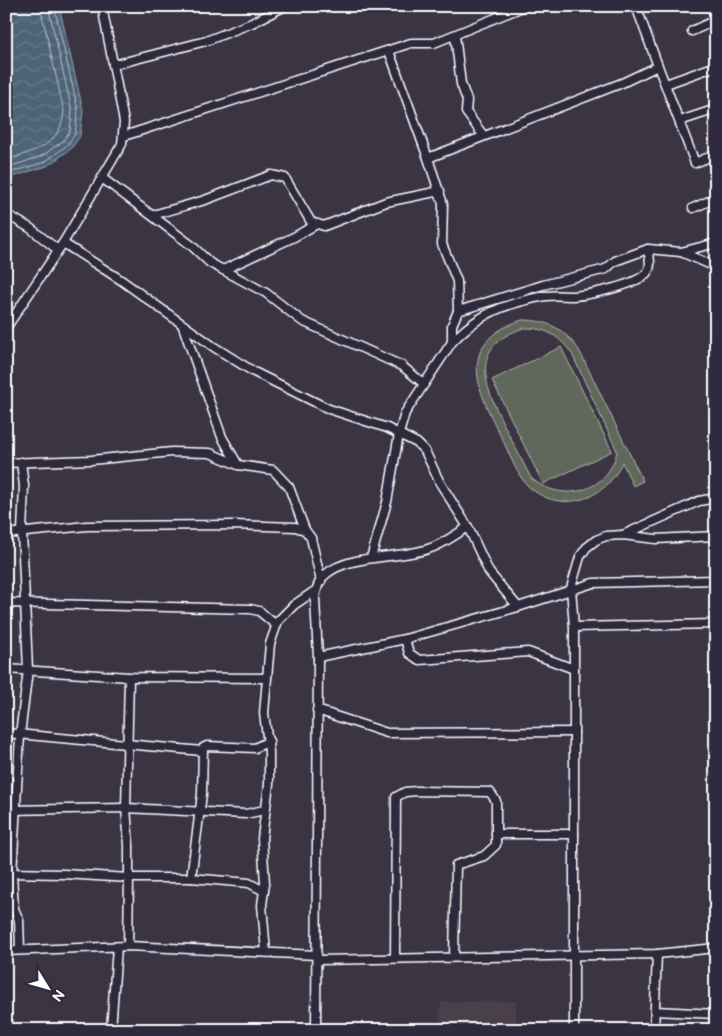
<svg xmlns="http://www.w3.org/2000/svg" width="722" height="1036" viewBox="0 0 722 1036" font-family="'Balsamiq Sans',sans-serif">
<defs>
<pattern id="water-waves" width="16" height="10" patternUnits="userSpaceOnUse" patternTransform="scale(1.25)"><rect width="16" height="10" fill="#4d6377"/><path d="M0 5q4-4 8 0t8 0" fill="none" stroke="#687a8b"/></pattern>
</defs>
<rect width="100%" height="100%" fill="#3b3443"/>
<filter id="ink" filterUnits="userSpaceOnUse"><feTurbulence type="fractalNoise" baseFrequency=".02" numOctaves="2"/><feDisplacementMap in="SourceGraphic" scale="10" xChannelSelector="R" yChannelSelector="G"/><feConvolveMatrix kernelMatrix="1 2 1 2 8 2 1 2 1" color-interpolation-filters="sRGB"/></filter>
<g filter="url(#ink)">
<polygon fill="#4a3f4a" points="516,1001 516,1024 560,1025 560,1030 348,1030 348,1024 439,1026 441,1002"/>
<g fill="#61685b" stroke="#b0b4ad" fill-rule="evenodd">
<path d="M522,320C549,320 564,329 579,350L643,481L633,486L622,462C607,500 561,515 529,487C517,476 510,455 503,441C479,393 452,343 522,320ZM524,328C547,328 559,336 572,354L617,451C608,493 562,504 531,478C522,461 514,444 505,427C485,387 467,346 524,328Z"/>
<polygon points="561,347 612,451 543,484 492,380"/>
</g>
<polygon fill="url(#water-waves)" stroke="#94a1ad" points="6,6 59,6 83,110 80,136 71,149 47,166 6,179"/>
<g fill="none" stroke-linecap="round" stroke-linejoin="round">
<g stroke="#b8c1c9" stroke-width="1">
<path d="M6,160C36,150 61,146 64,111L40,6"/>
<polyline points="6,168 42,156 63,141 70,131 72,111 48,6"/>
<polyline points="6,174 45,162 67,145 75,134 78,110 54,6"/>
</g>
<g stroke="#fff" stroke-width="11">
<g id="minor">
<polyline points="636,6 658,66"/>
<polyline points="692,31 716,20"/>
<polyline points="455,35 461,84 467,100 466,112 483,135"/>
<polyline points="389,51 428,158"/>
<polyline points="113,65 206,41 252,23 285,6"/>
<polyline points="666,84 716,66"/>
<polyline points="680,121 716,109"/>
<polyline points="124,136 411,43 434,43 525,6"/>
<polyline points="102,178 191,245 210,263 266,293 302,321 402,366 424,384"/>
<polyline points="693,208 716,198"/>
<polyline points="6,214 30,228 58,250"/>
<polyline points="153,215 205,200 271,175 285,178 311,222 324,226 386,202 440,191"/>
<path d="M63,243L121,280L214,347L254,372L329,409L387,428L417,443L425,451L440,483L468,527C456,534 442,545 428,549C399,559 348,554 325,575C318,580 316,591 315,599L318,657"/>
<polyline points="681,252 716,267"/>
<polyline points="223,270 294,237 317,224"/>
<polyline points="458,311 457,281 442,244 443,204 428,158 622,83 658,66 695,163 716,154"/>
<polyline points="182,324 222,437 238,465 273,470 289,487 305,530"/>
<polyline points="6,328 63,243 122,144 124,122 102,6"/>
<path d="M452,342C468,325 487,312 509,305C521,301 534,298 546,296C555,295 564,296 573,296C588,295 640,285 648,271C652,265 649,256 648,249"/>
<polyline points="6,463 91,460 172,452 210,453 238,465"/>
<polyline points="468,527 489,572 518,607"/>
<polyline points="6,534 87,526 234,525 295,527 305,530 311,538 321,581"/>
<polyline points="623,535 699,501 716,498"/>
<polyline points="371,558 387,502 399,434 405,413 452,342 452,325 458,311 543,285 606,269 615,261 648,249 681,252 716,243"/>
<polyline points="6,603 250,609 259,611 276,625"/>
<polyline points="574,627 716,624"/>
<polyline points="405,639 409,653 419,660 528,652 574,669"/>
<polyline points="6,669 129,677 265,678"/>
<polyline points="317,710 387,733 574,732"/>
<polyline points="714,716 716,715"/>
<polyline points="6,733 202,751"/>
<polyline points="6,810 126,808 246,814 264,810"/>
<polyline points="496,834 574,834"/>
<polyline points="6,873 64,874 129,878 129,845 126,808 129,677"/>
<polyline points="191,878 249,883 264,891"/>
<polyline points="128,946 129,878 191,878 202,794 203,748 207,746 255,748 269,741"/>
<polyline points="20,950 19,920 14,909 12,874 20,735 28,670 22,532 24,486 21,462"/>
<polyline points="6,951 128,946 317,955"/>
<polyline points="266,952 262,905 265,883 262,838 269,784 269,752 264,713 270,644 278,621 294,605 316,590"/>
<polyline points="395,958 396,797 405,792 417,791 490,792 496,801 496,845 484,856 456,865 454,957"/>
<polyline points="317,960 657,954 716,948"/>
<polyline points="655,1011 716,1014"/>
<polyline points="111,1030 117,947"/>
<polyline points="316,1030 318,657 405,639 518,607 593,583 716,580"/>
<polyline points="574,1030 574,627 571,588 580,557 586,548 596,540 606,536 623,535 656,539 716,536"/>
<polyline points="654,1030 657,954"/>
</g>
</g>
<use href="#minor" stroke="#2f2a3d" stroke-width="8"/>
</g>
</g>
<rect width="722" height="1036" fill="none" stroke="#2f2a3d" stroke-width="25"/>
<rect x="12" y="12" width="697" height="1011" fill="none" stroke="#fff" stroke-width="2" filter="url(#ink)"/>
<g transform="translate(48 988) rotate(127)" stroke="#2f2a3d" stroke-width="4" paint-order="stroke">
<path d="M0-4L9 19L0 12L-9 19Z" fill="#ffffff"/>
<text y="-8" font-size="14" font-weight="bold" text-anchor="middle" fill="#ffffff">N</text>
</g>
</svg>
